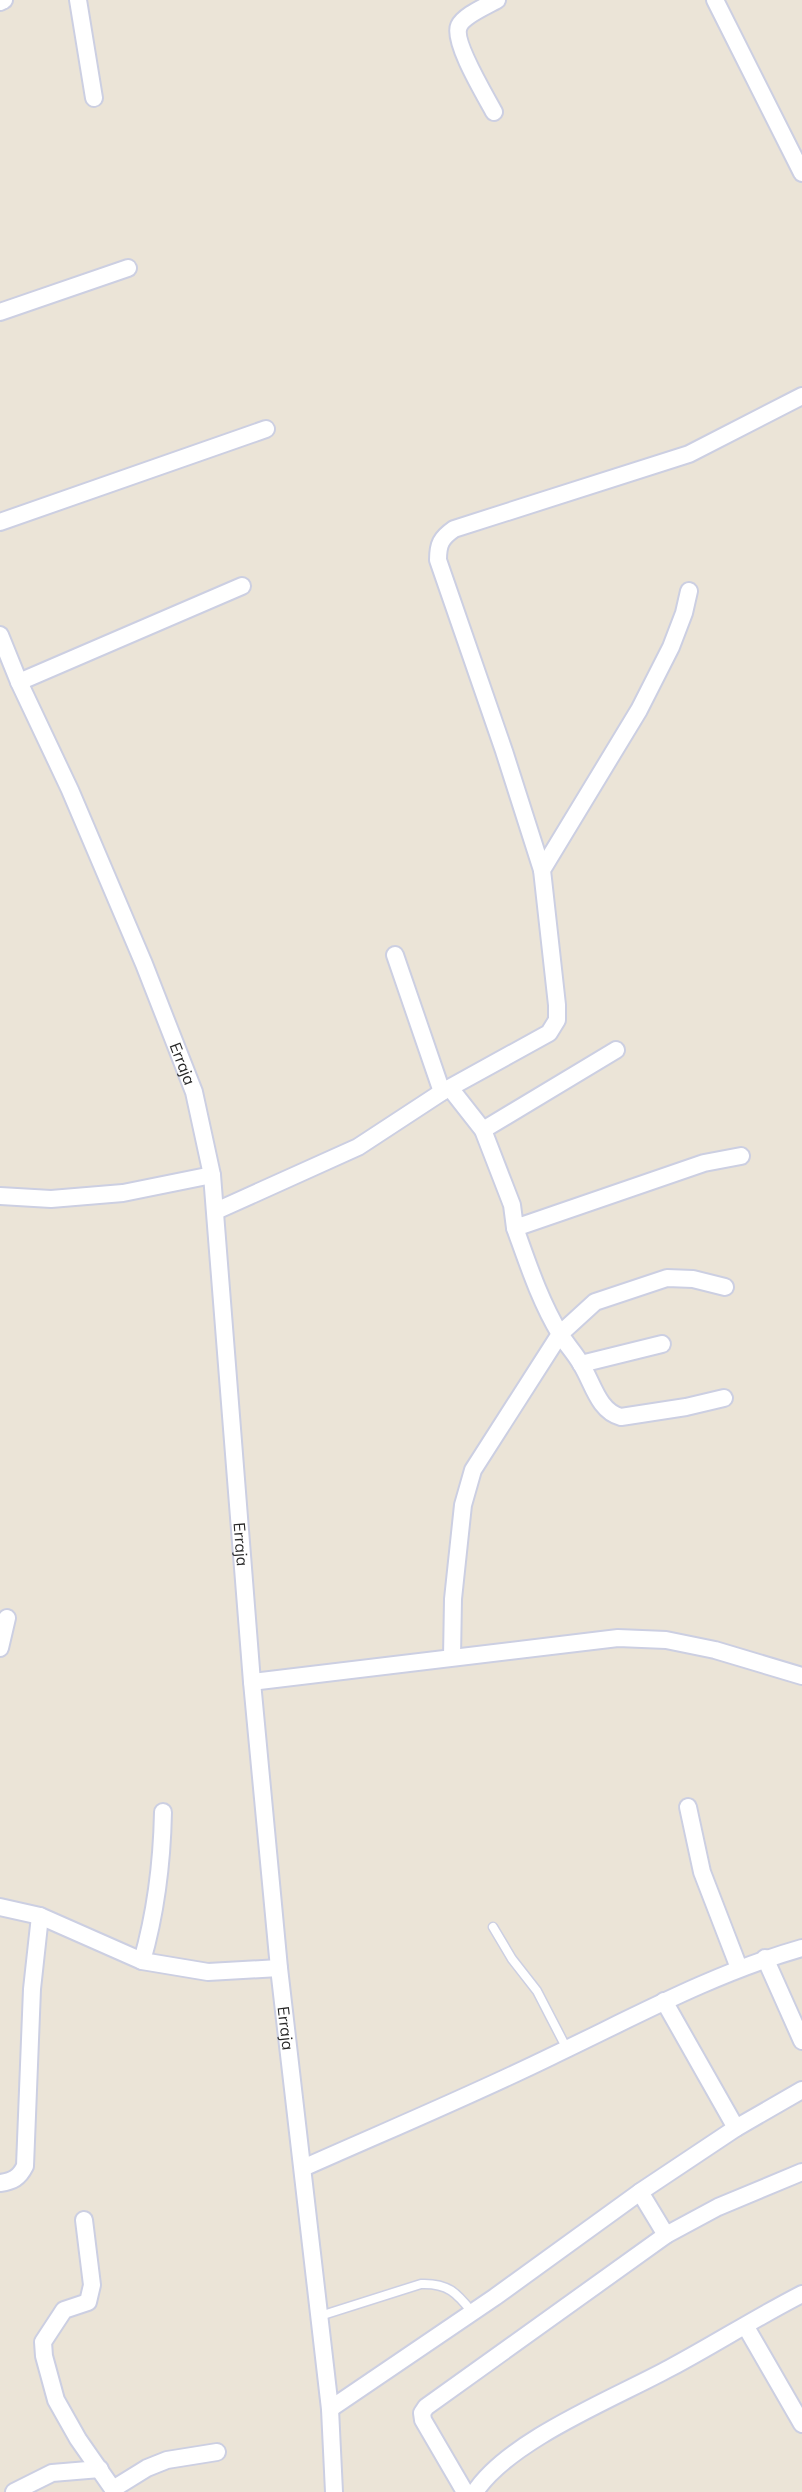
<svg xmlns="http://www.w3.org/2000/svg" width="802" height="2492" viewBox="0 0 802 2492" font-family="Mulish,sans-serif">
<rect width="100%" height="100%" fill="#ebe4d7"/>
<g fill="none" stroke-linecap="round" stroke-linejoin="round">
<g stroke="#cccfe2" stroke-width="11">
<g id="service">
<polyline points="493,1927 512,1959 537,1991 567,2049"/>
<path d="M320,2316L421,2284C448,2283 457,2293 472,2312"/>
</g>
</g>
<g stroke="#cccfe2" stroke-width="20">
<g id="minor">
<polyline points="78,0 94,98"/>
<polyline points="715,0 802,173"/>
<polyline points="0,2 4,0"/>
<path d="M494,112C486,97 452,41 459,26C464,15 487,6 497,0"/>
<polyline points="0,312 128,268"/>
<polyline points="0,522 266,429"/>
<path id="s1" d="M0,635L19,682L70,790L144,964L194,1092L212,1175L252,1682L279,1968L330,2409L334,2492"/>
<polyline points="19,682 242,586"/>
<path d="M542,870L504,751L438,560C438,544 441,538 454,529L689,454L802,396"/>
<polyline points="395,955 442,1092"/>
<polyline points="450,1088 483,1130 512,1205 515,1228 704,1163 741,1156"/>
<polyline points="483,1130 616,1050"/>
<polyline points="0,1196 51,1199 123,1193 212,1175"/>
<polyline points="216,1211 358,1147 442,1092 549,1033 557,1020 557,1005 542,870 639,710 671,647 684,613 689,591"/>
<path d="M515,1228C528,1264 540,1301 560,1334C566,1344 575,1353 581,1364C593,1383 598,1411 621,1417L686,1407L724,1398"/>
<polyline points="581,1364 662,1344"/>
<polyline points="0,1648 7,1618"/>
<polyline points="452,1657 453,1599 463,1505 473,1470 560,1334 595,1302 667,1278 693,1279 725,1287"/>
<polyline points="252,1682 618,1638 666,1640 715,1650 802,1676"/>
<polyline points="688,1807 702,1872 739,1968"/>
<polyline points="0,1907 40,1916 142,1961 208,1972 279,1968"/>
<polyline points="765,1958 802,2041"/>
<path d="M142,1961C156,1912 162,1862 163,1812"/>
<polyline points="664,2001 736,2128"/>
<path d="M303,2168C386,2131 470,2096 552,2056C634,2017 714,1973 802,1948"/>
<path d="M0,2183C13,2181 19,2178 25,2166L32,1989L40,1916"/>
<polyline points="640,2192 666,2235"/>
<polyline points="84,2220 92,2285 88,2302 64,2310 43,2342 44,2356 56,2400 78,2439 115,2492"/>
<polyline points="746,2327 802,2424"/>
<polyline points="330,2409 495,2297 640,2192 736,2128 802,2090"/>
<polyline points="113,2489 147,2468 167,2460 217,2452"/>
<polyline points="14,2492 52,2473 100,2469"/>
<polyline points="465,2492 423,2420 422,2413 426,2407 666,2235 718,2207 802,2172"/>
<path d="M475,2492C509,2440 615,2398 670,2368C715,2344 757,2317 802,2294"/>
</g>
</g>
<use href="#service" stroke="#fff" stroke-width="8"/>
<use href="#minor" stroke="#fff" stroke-width="16"/>
</g>
<g text-anchor="middle" dominant-baseline="central" stroke-width="4.5" stroke-linejoin="round" paint-order="stroke">
<g font-size="16" fill="#272727" stroke="#fff">
<text stroke="none"><textPath href="#s1" startOffset="466">Erraja</textPath></text>
<text stroke="none"><textPath href="#s1" startOffset="952">Erraja</textPath></text>
<text stroke="none"><textPath href="#s1" startOffset="1438">Erraja</textPath></text>
</g>
</g>
</svg>
